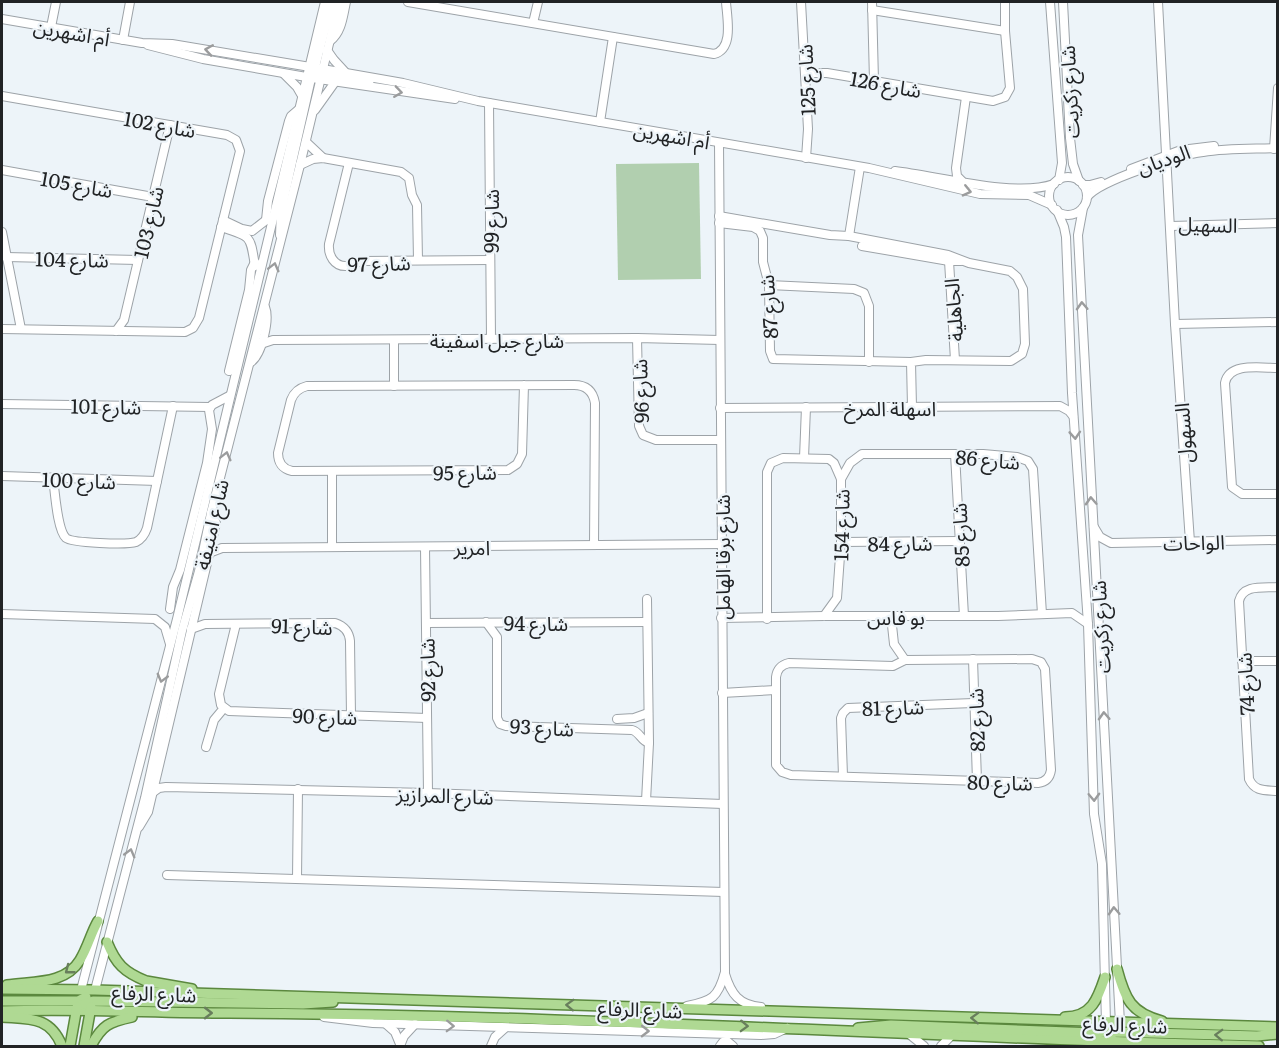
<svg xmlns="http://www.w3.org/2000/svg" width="1279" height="1048" viewBox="0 0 1279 1048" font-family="Literata,'Noto Sans Arabic',serif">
<rect width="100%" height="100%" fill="#edf4f9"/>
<polygon fill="#b1cfaf" points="699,163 701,279 618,280 616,164"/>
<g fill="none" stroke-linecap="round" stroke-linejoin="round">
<g stroke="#9da3a8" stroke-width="10">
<g id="minor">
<path d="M408,2L714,54C734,49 727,18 726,2"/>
<polyline points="801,2 808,129 806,158"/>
<polyline points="872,2 874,81"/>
<polyline points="1050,2 1062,163 1059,180"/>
<polyline points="1063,2 1070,138 1073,164 1079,181"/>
<polyline points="1158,2 1175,324 1190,542"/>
<polyline points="872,10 1005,31"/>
<polyline points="2,19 142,43 172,44 346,73 403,83 478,101 869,168 980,194 1029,195 1052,205"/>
<polyline points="533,23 538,2"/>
<polyline points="51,27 56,2"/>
<polyline points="123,40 130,2"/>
<path d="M330,41C342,32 343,15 346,2"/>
<polyline points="148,45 203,59 312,78 455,99"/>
<polyline points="327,50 334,60 345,72"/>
<polyline points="314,71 332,2"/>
<polyline points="805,73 827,73 993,101 1005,97 1010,88 1005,31 1005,2"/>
<polyline points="284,74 297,87 301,94"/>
<polyline points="317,74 356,80 370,80"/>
<polyline points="2,96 227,135 236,140 240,151 199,318 193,328 185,332 2,329"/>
<polyline points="489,103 491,339"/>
<polyline points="315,110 335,82"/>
<polyline points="600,122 613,37"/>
<polyline points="306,142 323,158"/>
<polyline points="1274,149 1278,88"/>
<path d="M349,163L329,244C328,255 334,267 347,266C352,265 357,262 362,261L490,260"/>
<polyline points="300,165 313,159 323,158 401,172 409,178 412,195 417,205 418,260"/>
<polyline points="1131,169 1181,150 1214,146"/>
<polyline points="2,170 153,197"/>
<path d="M895,171C938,176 1015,198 1054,184"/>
<circle cx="1068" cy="196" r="19"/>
<polyline points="962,181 957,176 956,168 966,97"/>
<polyline points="1083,185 1090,185 1101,182"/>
<path d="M1087,197C1100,180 1180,155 1203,152C1227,148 1253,149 1278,148"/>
<polyline points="1083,208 1078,235 1120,1023"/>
<polyline points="1057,210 1064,227 1066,237 1072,393 1088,624 1094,814 1102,864 1106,1023"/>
<polyline points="719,216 830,235 849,236 948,255 969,263 1010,271 1017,277 1023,289 1025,344 1022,354 1011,361 926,360 911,362 912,407"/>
<polyline points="223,220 242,229 252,231 270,217"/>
<polyline points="266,220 268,201 289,121 291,116 298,110"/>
<polyline points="719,223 753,227 760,231 763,238 763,262 769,285 770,351 773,359 911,362"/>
<polyline points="1171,226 1278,223"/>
<path d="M221,227C252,237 250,235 255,266"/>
<polyline points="2,232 21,329"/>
<polyline points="280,235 281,211 312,74"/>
<polyline points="849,236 860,167"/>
<polyline points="862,246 949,261 961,261"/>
<polyline points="6,257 138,260"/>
<polyline points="949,261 955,360"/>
<polyline points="769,285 854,289 864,293 869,306 869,362"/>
<polyline points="1175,324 1278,322"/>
<polyline points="116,331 124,320 170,125"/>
<polyline points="637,338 639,426 643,435 656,440 720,440"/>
<polyline points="394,340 394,386"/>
<polyline points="261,344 273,340 637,338 720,340"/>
<path d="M251,362C262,354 270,319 265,307"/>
<path d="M1278,368C1261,368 1229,362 1225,383L1232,487L1242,494H1278"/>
<polyline points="229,371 249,290 251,270 255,262"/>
<path d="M524,385L522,454L517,464L508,470L292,471C282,469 278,462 278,453L291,400C294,392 299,388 307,386C396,386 485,385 574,385C586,385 593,391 595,403L594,545"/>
<polyline points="2,404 210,407"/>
<polyline points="720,408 1060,406 1069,411 1073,416"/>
<polyline points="955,454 964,616"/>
<polyline points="804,458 806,407"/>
<polyline points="332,471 332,547"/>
<polyline points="2,476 157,481"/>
<path d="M53,478C55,491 57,530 66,538C72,543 127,545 136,542C142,539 145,534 147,528L173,406"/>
<polyline points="841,479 850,463 862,454 983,454 1017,457 1028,461 1033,469 1042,614"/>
<polyline points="1094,527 1100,537 1111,543 1278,540"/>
<polyline points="841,542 959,541"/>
<polyline points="425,547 428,793"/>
<polyline points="209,553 222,548 722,544"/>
<path d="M1278,587C1263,588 1243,584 1239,601L1249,779C1255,792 1265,790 1278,791"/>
<polyline points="170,609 173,587 180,570 207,463 212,429 209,410 212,405 229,396"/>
<polyline points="2,614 155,619 165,627 170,644"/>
<polyline points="891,616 894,644 905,660"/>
<polyline points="721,618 824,616 998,616 1072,613 1088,624"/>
<polyline points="767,619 767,472 771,463 783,458 829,459 834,463 841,479 841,542 837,598 824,616"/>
<path d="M486,622L497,637V718L500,724L506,726L632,730C640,732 641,741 649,743"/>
<polyline points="426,623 647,622"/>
<polyline points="236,624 219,694 221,705 229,711 427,718"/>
<path d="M191,629L205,624L335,623C344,626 349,631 350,641L351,716"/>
<polyline points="973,659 977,781"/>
<path d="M1032,659L1041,662L1045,669L1051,770C1050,777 1046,782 1038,783L791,775L782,772L776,765V677C777,669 781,665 789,663L893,666L905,660Z"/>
<polyline points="1242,661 1278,661"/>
<polyline points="722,693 775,690"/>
<polyline points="617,719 634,718 648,713"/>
<polyline points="206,747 214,720 224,708"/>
<polyline points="843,776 841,718 843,713 848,708 973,703"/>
<polyline points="152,793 159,788 166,787 428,793 723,804"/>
<polyline points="646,801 649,743 647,599"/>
<polyline points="139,827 148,812 207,563 216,523 211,513"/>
<polyline points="167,875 724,892"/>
<polyline points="297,879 298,789"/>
<path d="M725,974C731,994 739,1005 761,1007"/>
<polyline points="81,990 177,619 325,2"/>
<polyline points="95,990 145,798 182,631 199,571 211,513 300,165 339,2"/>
<path d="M687,1006C712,1001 718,998 725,972L719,143"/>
<polyline points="324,1017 373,1023 761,1035 774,1034 787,1028"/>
<polyline points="386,1024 395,1032 400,1044"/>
<polyline points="909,1034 924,1046"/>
<polyline points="400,1046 404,1036 415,1024"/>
<polyline points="491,1046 495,1037 505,1028"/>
<polyline points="720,1046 723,1042 727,1041 733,1046"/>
<polyline points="941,1046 952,1035"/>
</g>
</g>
<g stroke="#5b883e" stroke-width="12">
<g id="major">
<path d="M107,942C116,964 124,972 146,981L192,989"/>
<path d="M1117,969C1125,999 1131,1013 1162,1021"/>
<path d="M7,985C33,981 65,985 80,960C88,947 91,933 98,921"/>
<polyline points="2,989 95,990 1278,1027"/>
<polyline points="2,1001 78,1001 86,997"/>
<path d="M2,1011C77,1008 153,1013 229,1013C573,1015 916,1037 1259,1046"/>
<polyline points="76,1011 81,1005 93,1001 303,1004 333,1002"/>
<path d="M2,1017C29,1019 50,1016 62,1046"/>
<path d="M1065,1017C1092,1017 1098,998 1105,977"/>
<polyline points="858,1028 891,1025 1095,1033 1106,1032 1120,1023"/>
<polyline points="1110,1034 1116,1032 1257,1036 1278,1034"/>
<polyline points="70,1046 77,1007"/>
<polyline points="84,1046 91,1007"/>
<path d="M91,1046C102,1025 109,1022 132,1017"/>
</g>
</g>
<use href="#minor" stroke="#fff" stroke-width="8"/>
<use href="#major" stroke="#afd993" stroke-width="9"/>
</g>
<defs><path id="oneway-chevron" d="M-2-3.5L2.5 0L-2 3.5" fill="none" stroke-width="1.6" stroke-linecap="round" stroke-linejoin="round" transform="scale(1.5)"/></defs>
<g stroke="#9b9c9d">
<use href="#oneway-chevron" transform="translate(209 50) rotate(-171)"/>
<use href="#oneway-chevron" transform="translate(398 92) rotate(8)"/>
<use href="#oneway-chevron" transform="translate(967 191) rotate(13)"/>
<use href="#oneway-chevron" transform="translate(274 267) rotate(-76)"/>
<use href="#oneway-chevron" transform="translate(1082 306) rotate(-93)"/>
<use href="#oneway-chevron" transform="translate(1075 435) rotate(86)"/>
<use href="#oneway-chevron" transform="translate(226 456) rotate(-76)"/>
<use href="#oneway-chevron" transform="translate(1091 501) rotate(-93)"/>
<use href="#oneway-chevron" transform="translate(162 678) rotate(105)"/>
<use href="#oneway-chevron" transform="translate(1104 716) rotate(-93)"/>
<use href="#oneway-chevron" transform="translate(1094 797) rotate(88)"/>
<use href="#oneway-chevron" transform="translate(130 853) rotate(-75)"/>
<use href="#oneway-chevron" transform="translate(1114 911) rotate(-93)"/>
<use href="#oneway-chevron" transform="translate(450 1026) rotate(2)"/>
<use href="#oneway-chevron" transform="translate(645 1031) rotate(1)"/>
</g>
<g stroke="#687e5c">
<use href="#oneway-chevron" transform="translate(69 970) rotate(142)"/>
<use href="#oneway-chevron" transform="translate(570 1005) rotate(-178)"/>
<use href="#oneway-chevron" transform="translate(208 1013)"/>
<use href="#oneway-chevron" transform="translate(975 1018) rotate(-178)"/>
<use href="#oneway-chevron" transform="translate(744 1026) rotate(2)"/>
<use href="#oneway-chevron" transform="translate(1219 1035) rotate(-178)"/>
</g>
<g text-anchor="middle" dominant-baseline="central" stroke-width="4.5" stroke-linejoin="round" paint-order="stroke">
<g font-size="20" fill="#212325" stroke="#edf4f9">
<text transform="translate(72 31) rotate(10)">أم اشهرين</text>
<text transform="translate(805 80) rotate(-93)">شارع 125</text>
<text transform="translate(886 83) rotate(10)">شارع 126</text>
<text transform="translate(1068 92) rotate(-93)">شارع زكريت</text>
<text transform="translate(160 123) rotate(10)">شارع 102</text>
<text transform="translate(672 134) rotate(10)">أم اشهرين</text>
<text transform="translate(1163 158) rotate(-19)">الوديان</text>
<text transform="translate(77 183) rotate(10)">شارع 105</text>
<text transform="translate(490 221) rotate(-90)">شارع 99</text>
<text transform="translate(147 222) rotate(-77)">شارع 103</text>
<text transform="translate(1208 223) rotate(2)">السهيل</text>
<text transform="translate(72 258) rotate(1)">شارع 104</text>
<text transform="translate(379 262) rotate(-2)">شارع 97</text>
<text transform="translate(767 307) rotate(-94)">شارع 87</text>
<text transform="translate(952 310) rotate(-94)">الجاهلية</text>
<text x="497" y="339">شارع جبل اسفينة</text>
<text transform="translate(639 391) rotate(-92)">شارع 96</text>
<text transform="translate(106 405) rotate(1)">شارع 101</text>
<text x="890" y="407">اسهلة المرخ</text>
<text transform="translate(1182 433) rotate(-94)">السهول</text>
<text transform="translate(988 458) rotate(5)">شارع 86</text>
<text transform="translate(465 471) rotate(-1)">شارع 95</text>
<text transform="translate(79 479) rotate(2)">شارع 100</text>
<text transform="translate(210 524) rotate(-77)">شارع امنيفة</text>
<text transform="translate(840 525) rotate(-89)">شارع 154</text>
<text transform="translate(959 535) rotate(-93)">شارع 85</text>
<text transform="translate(1194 541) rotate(-1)">الواحات</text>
<text transform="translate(900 542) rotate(-1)">شارع 84</text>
<text x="472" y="546">امرير</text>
<text transform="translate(721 557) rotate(-90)">شارع برقا الهامل</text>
<text x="896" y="616">بو فاس</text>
<text x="536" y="622">شارع 94</text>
<text transform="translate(302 625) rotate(2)">شارع 91</text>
<text transform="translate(1099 627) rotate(-93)">شارع زكريت</text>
<text transform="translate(426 670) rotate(-91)">شارع 92</text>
<text transform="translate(1244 684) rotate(-93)">شارع 74</text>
<text transform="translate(893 706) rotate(-2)">شارع 81</text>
<text transform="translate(325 715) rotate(2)">شارع 90</text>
<text transform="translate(975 720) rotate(-92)">شارع 82</text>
<text transform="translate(542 726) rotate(3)">شارع 93</text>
<text transform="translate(1000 781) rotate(1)">شارع 80</text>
<text transform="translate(445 794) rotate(2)">شارع المرازيز</text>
<text transform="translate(154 992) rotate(2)">شارع الرفاع</text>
<text transform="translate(640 1008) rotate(2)">شارع الرفاع</text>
<text transform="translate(1125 1023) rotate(2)">شارع الرفاع</text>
</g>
</g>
<rect width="1279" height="1048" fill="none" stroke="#212325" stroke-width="6"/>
</svg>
